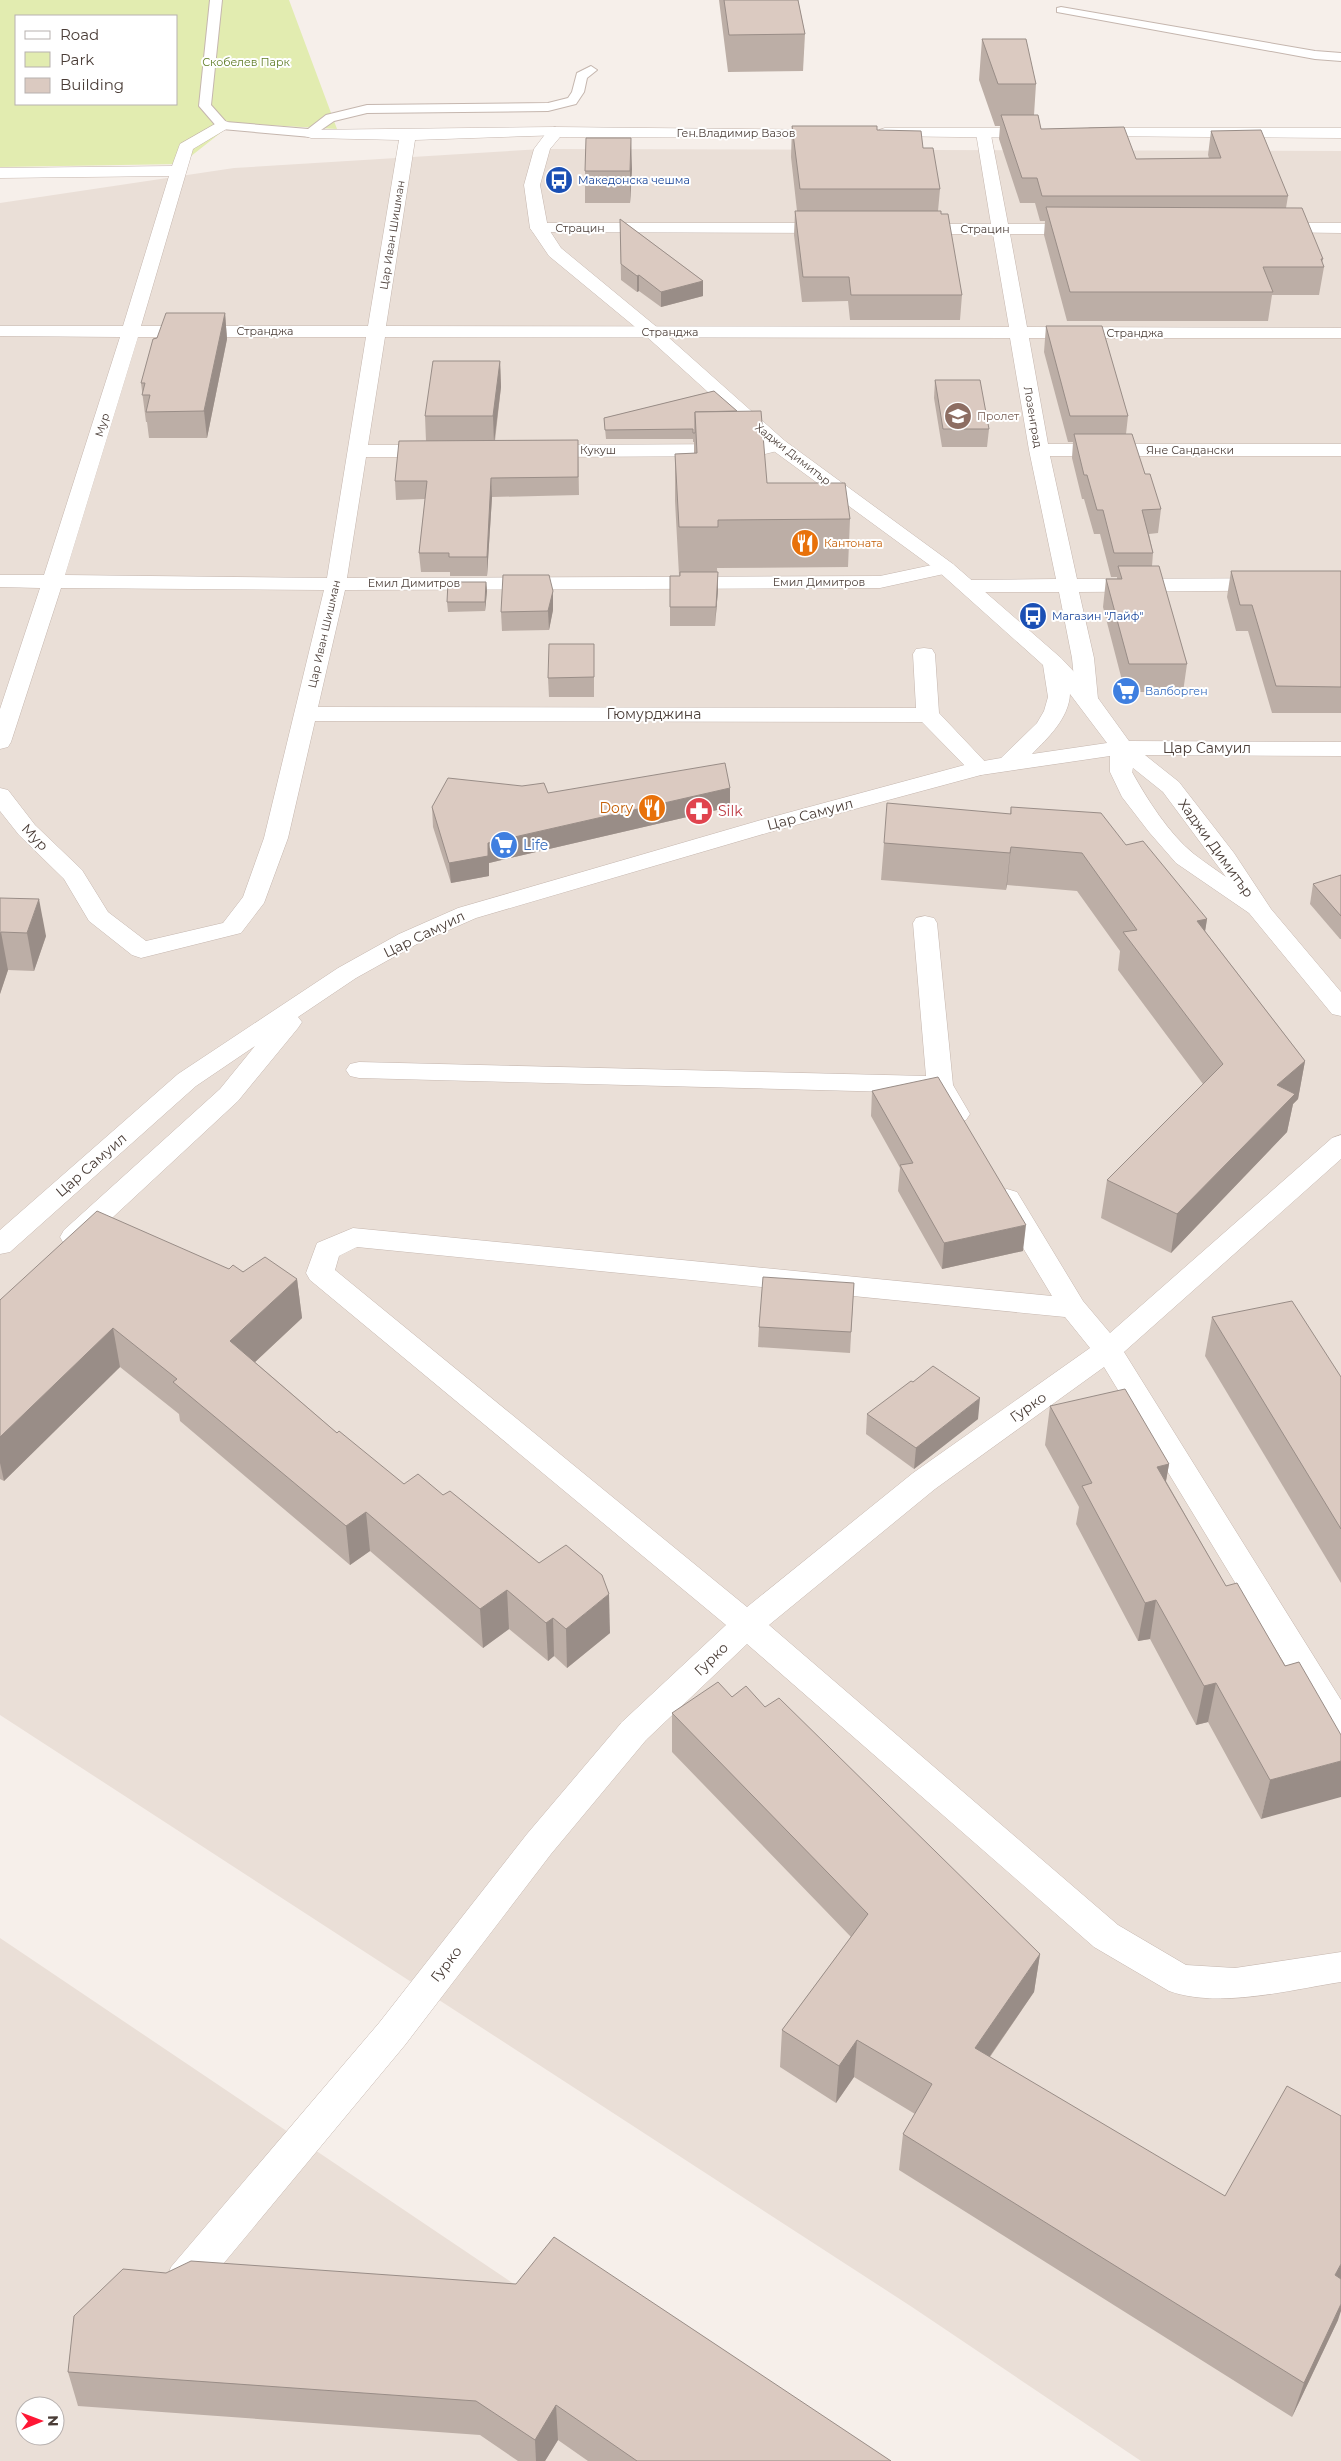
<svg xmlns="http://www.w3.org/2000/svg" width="1341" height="2461" viewBox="0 0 1341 2461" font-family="Montserrat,sans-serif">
<rect width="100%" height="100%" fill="#f6efea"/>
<g fill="#eadfd7" fill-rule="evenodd">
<polygon points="542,149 1341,151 1341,2461 1141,2461 912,2307 0,1715 0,203 234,168"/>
<path d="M0,1938L777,2461H0ZM25,2406H55V2436H25Z"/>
</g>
<path fill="#e2ecb0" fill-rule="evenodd" d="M0,0H289L337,129L233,123L181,164L0,167ZM16,16H176V104H16Z"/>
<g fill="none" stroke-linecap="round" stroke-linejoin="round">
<g stroke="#c5b6ae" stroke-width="2">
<g id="service">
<polygon points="210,0 222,0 211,105 226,122 308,129 326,115 367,105 548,103 568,98 572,92 577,73 591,66 597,70 587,78 584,92 576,104 548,111 367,113 334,121 311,137 222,129 218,128 199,106"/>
<polygon points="1061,7 1315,51 1341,53 1341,61 1315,59 1057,12 1057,8"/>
</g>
</g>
<g stroke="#c5b6ae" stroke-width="1">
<polygon id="pedestrian" points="634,1718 646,1722 650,1731 646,1740 551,1854 405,2045 199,2293 185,2298 171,2293 166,2280 171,2267 379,2023 527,1834 622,1722"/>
</g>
<g stroke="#c5b6ae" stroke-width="1">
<g id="minor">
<path d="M222,120L228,122L230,125L228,128L193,149L141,326H368L399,140L311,138L305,136L303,133L305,130L555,127L561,129L563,132L561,135L415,140L386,326L1009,327L993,234H913L907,233L904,229L907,225L913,224H991L976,133L978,130H990L1008,224H1082L1088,225L1091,229L1088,233L1082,234H1010L1027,327L1341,328V338H1029L1048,444H1341V456H1050L1077,579L1341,578V590L1079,592L1094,658L1098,699L1095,704L1087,706L1079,704L1076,699L1072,658L1059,592H967L960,590L957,586L960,582L967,580L1056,579L1029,450L1010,338L385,337L368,445H435L442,447L445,451L442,455L435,457H366L347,578L880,576L946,562L953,564L956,568L953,572L880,588L345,590L318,707L916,708L913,654L916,649L924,648L932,649L935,654L939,713L991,768L988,773L980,775L972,773L922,722L315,721L288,838L264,903L241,933L141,958L132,955L89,921L64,879L19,835L0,811V788L8,790L35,825L82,870L108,912L146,941L223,923L243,897L264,838L324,590L61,588L11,742L8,747L0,749V709L40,588L0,587V575H44L120,337L0,336V326H123L169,176L0,178V168L172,166L180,144ZM138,337H366L327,578L65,575Z"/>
<polygon points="539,223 832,223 838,224 841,228 838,232 832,233 533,232 530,228 533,224"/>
<polygon points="1273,223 1341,223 1341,233 1267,232 1264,228 1267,224"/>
<polygon points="778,439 785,441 788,445 785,449 757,456 541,457 534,455 531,451 534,447 541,445 757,444"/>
<polygon points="925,916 934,918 937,923 953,1085 970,1114 966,1120 957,1123 948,1120 932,1093 359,1078 350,1076 346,1070 350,1064 359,1062 926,1076 913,923 916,918"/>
<path d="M1341,1135V1159L1124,1352L1341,1700V1741L1329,1737L1104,1367L935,1489L769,1625L1118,1925L1186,1965L1235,1968L1341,1952V1982C1289,1990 1219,2009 1169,1991L1094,1947L747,1644L646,1740L634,1744L622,1740L618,1731L622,1722L726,1625L310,1280L306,1273L317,1243L353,1228L1052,1296L993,1198L997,1192L1007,1189L1017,1192L1083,1301L1110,1333L1332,1138ZM357,1247L1065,1317L1090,1348L913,1473L747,1607L335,1270L339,1256Z"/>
</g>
</g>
<g stroke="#c5b6ae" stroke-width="1">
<g id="tertiary">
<path d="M555,127L836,130L838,133L836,136L830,138L560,137L550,149L540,185L548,228L561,248L658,328L785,441L953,564L1061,658L1095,694L1129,741L1341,742V756L1145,755L1179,782L1234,853L1271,909L1341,992V1016L1332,1014L1249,913L1176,863L1149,832L1122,797L1110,772V756L981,775L777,830L476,918L417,944L356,978L298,1017L302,1022L298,1028L238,1101L84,1244L74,1246L64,1244L60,1237L64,1230L220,1089L255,1046L196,1086L10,1252L0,1254V1230L178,1074L338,968L399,934L458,908L761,820L972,763L1001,758L1037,723L1044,711L1048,697L1043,665L939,572L771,449L646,336L549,256L530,228L524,185L534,149L549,129ZM1070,694L1107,743L1032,754C1048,738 1069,718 1070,694ZM1133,768L1163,792L1226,877C1215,869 1204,862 1194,854C1169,834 1147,799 1132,772Z"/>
<polygon points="885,128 1037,128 1043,130 1045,133 1043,136 1037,138 879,136 877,133 879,130"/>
<polygon points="1090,128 1341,128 1341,138 1084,136 1082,133 1084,130"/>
</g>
</g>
<use href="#service" fill="#fff" fill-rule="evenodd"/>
<use href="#pedestrian" fill="#fff" fill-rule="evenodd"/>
<use href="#minor" fill="#fff" fill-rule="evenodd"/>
<use href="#tertiary" fill="#fff" fill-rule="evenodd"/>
</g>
<g fill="#bcaea6">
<polygon points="719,0 798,0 805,34 803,71 728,72"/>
<polygon points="982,39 1036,84 1034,115 1041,129 1136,159 1209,158 1208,155 1211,131 1288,196 1286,208 1323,259 1322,263 1324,267 1319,295 1272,295 1268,321 1067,321 1044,235 1045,221 1040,221 1035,203 1020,203 999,139 1000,126 995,126 979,80"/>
<polygon points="792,126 877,130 923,148 940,189 938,211 962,295 960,320 850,320 848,301 802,302 794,235 795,211 797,211 791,157"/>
<polygon points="632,169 630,203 585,203 585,171"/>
<polygon points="620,219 703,281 703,296 661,307 639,291 637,292 621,280"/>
<polygon points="225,313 227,339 207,438 149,438 147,422 146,422 141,383 157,338"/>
<polygon points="1046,326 1128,416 1126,434 1161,509 1158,533 1149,534 1153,553 1152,566 1187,664 1183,692 1125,692 1103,607 1106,579 1117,579 1117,577 1111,577 1100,534 1094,534 1084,499 1082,499 1072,458 1073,442 1068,442 1044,352"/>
<polygon points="500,361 501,387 495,441 578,440 579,495 492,497 487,576 450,576 450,572 421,572 419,553 425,499 396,500 395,481 426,441 425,416"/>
<polygon points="935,380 989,429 987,447 942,447 934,398"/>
<polygon points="714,391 767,483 850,519 848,567 717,568 718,590 715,626 670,626 670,576 680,576 679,575 675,501 675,454 694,453 694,442 693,442 693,439 606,439 604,418"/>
<polygon points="1231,571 1341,571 1341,713 1272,713 1248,631 1236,631 1227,597"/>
<polygon points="486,582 487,591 485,611 448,612 447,602"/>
<polygon points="553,591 553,610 549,630 502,631 501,612"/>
<polygon points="594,644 594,697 549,697 548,678"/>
<polygon points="730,788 730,807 489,863 489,876 451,883 433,827 432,807 548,793"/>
<polygon points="1011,807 1126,845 1207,919 1205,931 1305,1061 1298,1099 1293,1104 1287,1132 1171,1253 1101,1218 1107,1180 1203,1084 1118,970 1120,951 1077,891 1007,885 1006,890 881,880 884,843 1010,814"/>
<polygon points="1341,875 1341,939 1340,939 1310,904 1313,884"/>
<polygon points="0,898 46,936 34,971 8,970 0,994"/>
<polygon points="872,1091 1023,1251 942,1269 898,1191 900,1168 871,1116"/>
<polygon points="229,1269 297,1279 302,1318 255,1362 337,1433 404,1484 610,1633 567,1668 554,1656 548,1661 509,1629 483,1648 370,1551 350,1565 180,1421 179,1414 120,1367 4,1481 0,1479 0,1300"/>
<polygon points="854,1283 850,1353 758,1347 759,1327"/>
<polygon points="1212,1317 1341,1377 1341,1583 1205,1356"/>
<polygon points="1050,1406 1169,1464 1166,1481 1226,1586 1285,1666 1299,1662 1261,1819 1208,1722 1196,1725 1150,1639 1138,1641 1076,1524 1079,1507 1045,1445"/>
<polygon points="867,1414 978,1419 914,1469 866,1434"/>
<polygon points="732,1697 765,1707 1040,1954 1034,1992 990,2057 1340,2279 1338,2320 1292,2417 899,2170 903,2134 915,2114 854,2077 836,2103 780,2067 782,2030 851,1937 672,1752 672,1713"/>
<polygon points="74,2316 891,2461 588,2461 558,2440 545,2461 518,2461 480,2435 78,2406 68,2372"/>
</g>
<g fill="#998d87">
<polygon points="631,138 632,169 630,203 630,171"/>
<polygon points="639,275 639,291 637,292 637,276"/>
<polygon points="703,281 703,296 661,307 661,292"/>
<polygon points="225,313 227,339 207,438 204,411"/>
<polygon points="500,361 501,387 494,443 493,416"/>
<polygon points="491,478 492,497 487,576 487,557"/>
<polygon points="718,572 718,590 715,626 716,607"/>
<polygon points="486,582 487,591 485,611 485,602"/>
<polygon points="553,591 553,610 549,630 548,611"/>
<polygon points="730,788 730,807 489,863 489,876 451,883 449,863 488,843"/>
<polygon points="1011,847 1007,885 1006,890 1010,853"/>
<polygon points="39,899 46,936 34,971 27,933"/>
<polygon points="1207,919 1201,957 1197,921"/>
<polygon points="1,932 8,970 0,994 0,934"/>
<polygon points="1305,1061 1298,1099 1293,1104 1287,1132 1171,1253 1177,1214 1277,1085"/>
<polygon points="1026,1225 1023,1251 942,1269 944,1243"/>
<polygon points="297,1279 302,1318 236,1380 230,1341"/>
<polygon points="113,1328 120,1367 4,1481 0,1463 0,1437"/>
<polygon points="980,1398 978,1419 914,1469 916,1448"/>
<polygon points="1169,1464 1162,1503 1157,1467"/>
<polygon points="366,1512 370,1551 350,1565 346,1526"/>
<polygon points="507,1590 509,1629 483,1648 480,1609"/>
<polygon points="609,1594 610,1633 567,1668 566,1629"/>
<polygon points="1156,1600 1150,1639 1138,1641 1145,1603"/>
<polygon points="553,1618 554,1656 548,1661 546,1623"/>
<polygon points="1216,1683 1208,1722 1196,1725 1204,1686"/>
<polygon points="1341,1761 1341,1797 1261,1819 1270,1780"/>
<polygon points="1040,1954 1034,1992 970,2085 975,2048"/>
<polygon points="857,2040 854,2077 836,2103 839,2066"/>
<polygon points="1341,2264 1341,2278 1323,2311 1335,2275"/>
<polygon points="1341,2304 1341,2311 1338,2320 1292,2417 1304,2383"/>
<polygon points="556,2405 558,2440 545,2461 536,2461 535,2440"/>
</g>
<g fill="#dbcac1" stroke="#998d87">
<polygon points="724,0 798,0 805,34 729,35"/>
<polygon points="982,39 1026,39 1036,84 998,84"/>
<polygon points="1001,115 1038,115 1041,129 1124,127 1136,159 1221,158 1211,131 1261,130 1288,196 1042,196 1037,178 1022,178"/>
<polygon points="792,126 877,126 877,130 921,131 923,148 933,148 940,189 800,189"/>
<polygon points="586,138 631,138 630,171 585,171"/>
<polygon points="1046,207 1302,208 1323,259 1321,259 1324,267 1263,267 1273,292 1070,292"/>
<polygon points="795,211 941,211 941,214 948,214 962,295 851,295 849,277 803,277"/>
<polygon points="620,219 703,281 661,292 639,275 637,276 621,264"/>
<polygon points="166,313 225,313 204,411 146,412 150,395 142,395 145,383 141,383 153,339 157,338"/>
<polygon points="1046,326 1102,326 1128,416 1070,416"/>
<polygon points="433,361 500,361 493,416 425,416"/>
<polygon points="935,380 980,380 989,429 943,429"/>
<polygon points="714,391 737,411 695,412 695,433 693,433 693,429 605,430 604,418"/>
<polygon points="761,411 767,483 845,483 850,519 718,520 718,527 679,527 675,454 697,453 695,412"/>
<polygon points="1074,434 1132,434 1145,474 1150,474 1161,509 1142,510 1153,553 1114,553 1103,510 1097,510 1087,475 1084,475"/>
<polygon points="578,440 578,477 491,478 487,557 449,557 449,553 419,553 427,481 395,481 399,441"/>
<polygon points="1118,566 1159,566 1187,664 1129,664 1106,579 1122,579"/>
<polygon points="1231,571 1341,571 1341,687 1276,686 1252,605 1240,605"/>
<polygon points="680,572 718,572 716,607 670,607 670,576 680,576"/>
<polygon points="503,575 549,575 553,591 548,611 501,612"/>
<polygon points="448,582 486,582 485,602 447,602"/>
<polygon points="549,644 594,644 594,677 548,678"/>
<polygon points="725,763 730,788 488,843 488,856 449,863 432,807 448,778 522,786 544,783 548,793"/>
<polygon points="887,803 1011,814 1011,807 1101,813 1126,845 1143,841 1207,919 1197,921 1305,1061 1277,1085 1295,1094 1177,1214 1107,1180 1223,1064 1123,932 1137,930 1082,853 1011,847 1010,853 884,843"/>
<polygon points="1341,875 1341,916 1313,884"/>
<polygon points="0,898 39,899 27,933 1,932 0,934"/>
<polygon points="938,1077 1026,1225 944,1243 900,1165 913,1163 872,1091"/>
<polygon points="97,1211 229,1269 233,1265 243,1272 265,1257 297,1279 230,1341 337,1433 339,1431 404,1484 418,1474 443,1495 450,1491 539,1563 566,1545 602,1575 609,1594 566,1629 553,1618 546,1623 507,1590 480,1609 366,1512 346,1526 173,1382 177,1379 113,1328 0,1437 0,1300"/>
<polygon points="763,1277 854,1283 851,1332 759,1327"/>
<polygon points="1292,1301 1341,1377 1341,1529 1212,1317"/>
<polygon points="933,1366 980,1398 916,1448 867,1414 911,1381 913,1382"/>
<polygon points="1125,1389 1169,1464 1157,1467 1226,1586 1237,1583 1285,1666 1299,1662 1341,1735 1341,1761 1270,1780 1216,1683 1204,1686 1156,1600 1145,1603 1082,1486 1092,1483 1050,1406"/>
<polygon points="718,1682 732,1697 746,1686 765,1707 779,1698 1040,1954 975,2048 1225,2196 1287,2086 1341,2116 1341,2264 1335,2275 1341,2279 1341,2304 1304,2383 903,2134 932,2084 857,2040 839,2066 782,2030 868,1914 672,1713"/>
<polygon points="554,2237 891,2461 637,2461 556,2405 535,2440 476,2401 68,2372 74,2316 123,2269 166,2273 191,2261 516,2284"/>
</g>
<defs>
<g id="bus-disc" transform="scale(1.4375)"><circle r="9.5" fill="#1a4fb4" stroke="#fff"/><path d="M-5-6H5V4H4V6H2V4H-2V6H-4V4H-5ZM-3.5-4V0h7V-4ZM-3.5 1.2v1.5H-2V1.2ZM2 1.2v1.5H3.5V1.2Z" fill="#fff"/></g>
<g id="school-disc" transform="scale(1.4375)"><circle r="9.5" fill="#8d6e63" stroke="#fff"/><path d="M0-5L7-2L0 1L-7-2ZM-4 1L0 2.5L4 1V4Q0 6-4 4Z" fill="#fff"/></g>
<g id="restaurant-disc" transform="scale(1.4375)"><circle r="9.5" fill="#e8710a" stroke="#fff"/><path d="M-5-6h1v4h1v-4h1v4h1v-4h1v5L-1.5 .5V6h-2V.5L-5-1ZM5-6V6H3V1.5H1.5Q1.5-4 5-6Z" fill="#fff"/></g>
<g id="supermarket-disc" transform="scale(1.4375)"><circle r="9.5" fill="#3f7fe0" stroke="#fff"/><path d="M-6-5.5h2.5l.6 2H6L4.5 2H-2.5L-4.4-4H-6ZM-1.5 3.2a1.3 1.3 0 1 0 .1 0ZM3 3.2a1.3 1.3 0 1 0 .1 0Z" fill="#fff"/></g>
<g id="pharmacy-disc" transform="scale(1.4375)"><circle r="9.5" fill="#e0444e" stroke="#fff"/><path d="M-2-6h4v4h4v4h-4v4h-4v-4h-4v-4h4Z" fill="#fff"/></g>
</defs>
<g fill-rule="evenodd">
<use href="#bus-disc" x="559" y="180"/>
<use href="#school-disc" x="958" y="416"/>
<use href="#restaurant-disc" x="805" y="543"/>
<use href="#bus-disc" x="1033" y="616"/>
<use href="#supermarket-disc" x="1126" y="691"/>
<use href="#restaurant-disc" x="652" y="808"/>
<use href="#pharmacy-disc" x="699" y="811"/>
<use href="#supermarket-disc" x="504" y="845"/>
</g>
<g text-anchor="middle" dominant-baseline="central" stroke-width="4" stroke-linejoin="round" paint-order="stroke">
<g font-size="11" fill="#5e7b24" stroke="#fff">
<text x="246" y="62">Скобелев Парк</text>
</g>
<g font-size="11" fill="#4a3d37" stroke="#fff">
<text x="736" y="133">Ген.Владимир Вазов</text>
<text x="580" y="228">Страцин</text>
<text x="985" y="229">Страцин</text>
<text transform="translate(392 235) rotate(-81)">Цар Иван Шишман</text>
<text x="265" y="331">Странджа</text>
<text x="670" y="332">Странджа</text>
<text x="1135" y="333">Странджа</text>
<text transform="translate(1033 417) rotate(80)">Лозенград</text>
<text transform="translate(102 425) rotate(-73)">Мур</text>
<text x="598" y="450">Кукуш</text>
<text x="1190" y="450">Яне Сандански</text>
<text transform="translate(793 454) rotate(38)">Хаджи Димитър</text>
<text x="819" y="582">Емил Димитров</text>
<text x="414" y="583">Емил Димитров</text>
<text transform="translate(324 634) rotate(-77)">Цар Иван Шишман</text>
</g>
<g font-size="11" fill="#164399" stroke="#fff" text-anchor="start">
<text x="578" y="180">Македонска чешма</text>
<text x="1052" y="616">Магазин "Лайф"</text>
</g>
<g font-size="11" fill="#785e54" stroke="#fff" text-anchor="start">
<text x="977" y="416">Пролет</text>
</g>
<g font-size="11" fill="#c56008" stroke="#fff" text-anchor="start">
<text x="824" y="543">Кантоната</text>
</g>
<g font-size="11" fill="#366cbe" stroke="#fff" text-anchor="start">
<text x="1145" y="691">Валборген</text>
</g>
<g font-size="14" fill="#4a3d37" stroke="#fff">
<text x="654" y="714">Гюмурджина</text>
<text x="1207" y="748">Цар Самуил</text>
<text transform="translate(810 814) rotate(-15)">Цар Самуил</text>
<text transform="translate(35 837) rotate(46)">Мур</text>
<text transform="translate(1216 848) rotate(54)">Хаджи Димитър</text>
<text transform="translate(424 934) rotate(-26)">Цар Самуил</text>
<text transform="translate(91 1165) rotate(-41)">Цар Самуил</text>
<text transform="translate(1028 1407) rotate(-35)">Гурко</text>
<text transform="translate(711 1659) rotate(-44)">Гурко</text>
<text transform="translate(446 1964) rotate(-52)">Гурко</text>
</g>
<g font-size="14" fill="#c56008" stroke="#fff" text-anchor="end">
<text x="633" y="808">Dory</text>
</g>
<g font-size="14" fill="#be3a42" stroke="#fff" text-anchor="start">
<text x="718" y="811">Silk</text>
</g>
<g font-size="14" fill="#366cbe" stroke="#fff" text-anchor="start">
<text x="523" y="845">Life</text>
</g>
</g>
<rect x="15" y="15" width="162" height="90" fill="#ffffff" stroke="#b7b1af"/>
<rect x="25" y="31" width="25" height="8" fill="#ffffff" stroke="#b7b1af"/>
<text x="60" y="40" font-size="15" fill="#4a3d37">Road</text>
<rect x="25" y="52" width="25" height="15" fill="#e2ecb0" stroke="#b7b1af"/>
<text x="60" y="65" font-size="15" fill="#4a3d37">Park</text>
<rect x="25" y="78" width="25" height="15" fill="#dbcac1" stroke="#b7b1af"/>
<text x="60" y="90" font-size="15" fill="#4a3d37">Building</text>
<g transform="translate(40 2421) rotate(89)"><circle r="24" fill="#ffffff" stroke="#b7b1af"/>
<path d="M0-4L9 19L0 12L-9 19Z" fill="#ff1735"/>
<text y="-8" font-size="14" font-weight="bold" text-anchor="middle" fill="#4a3d37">N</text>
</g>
</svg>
